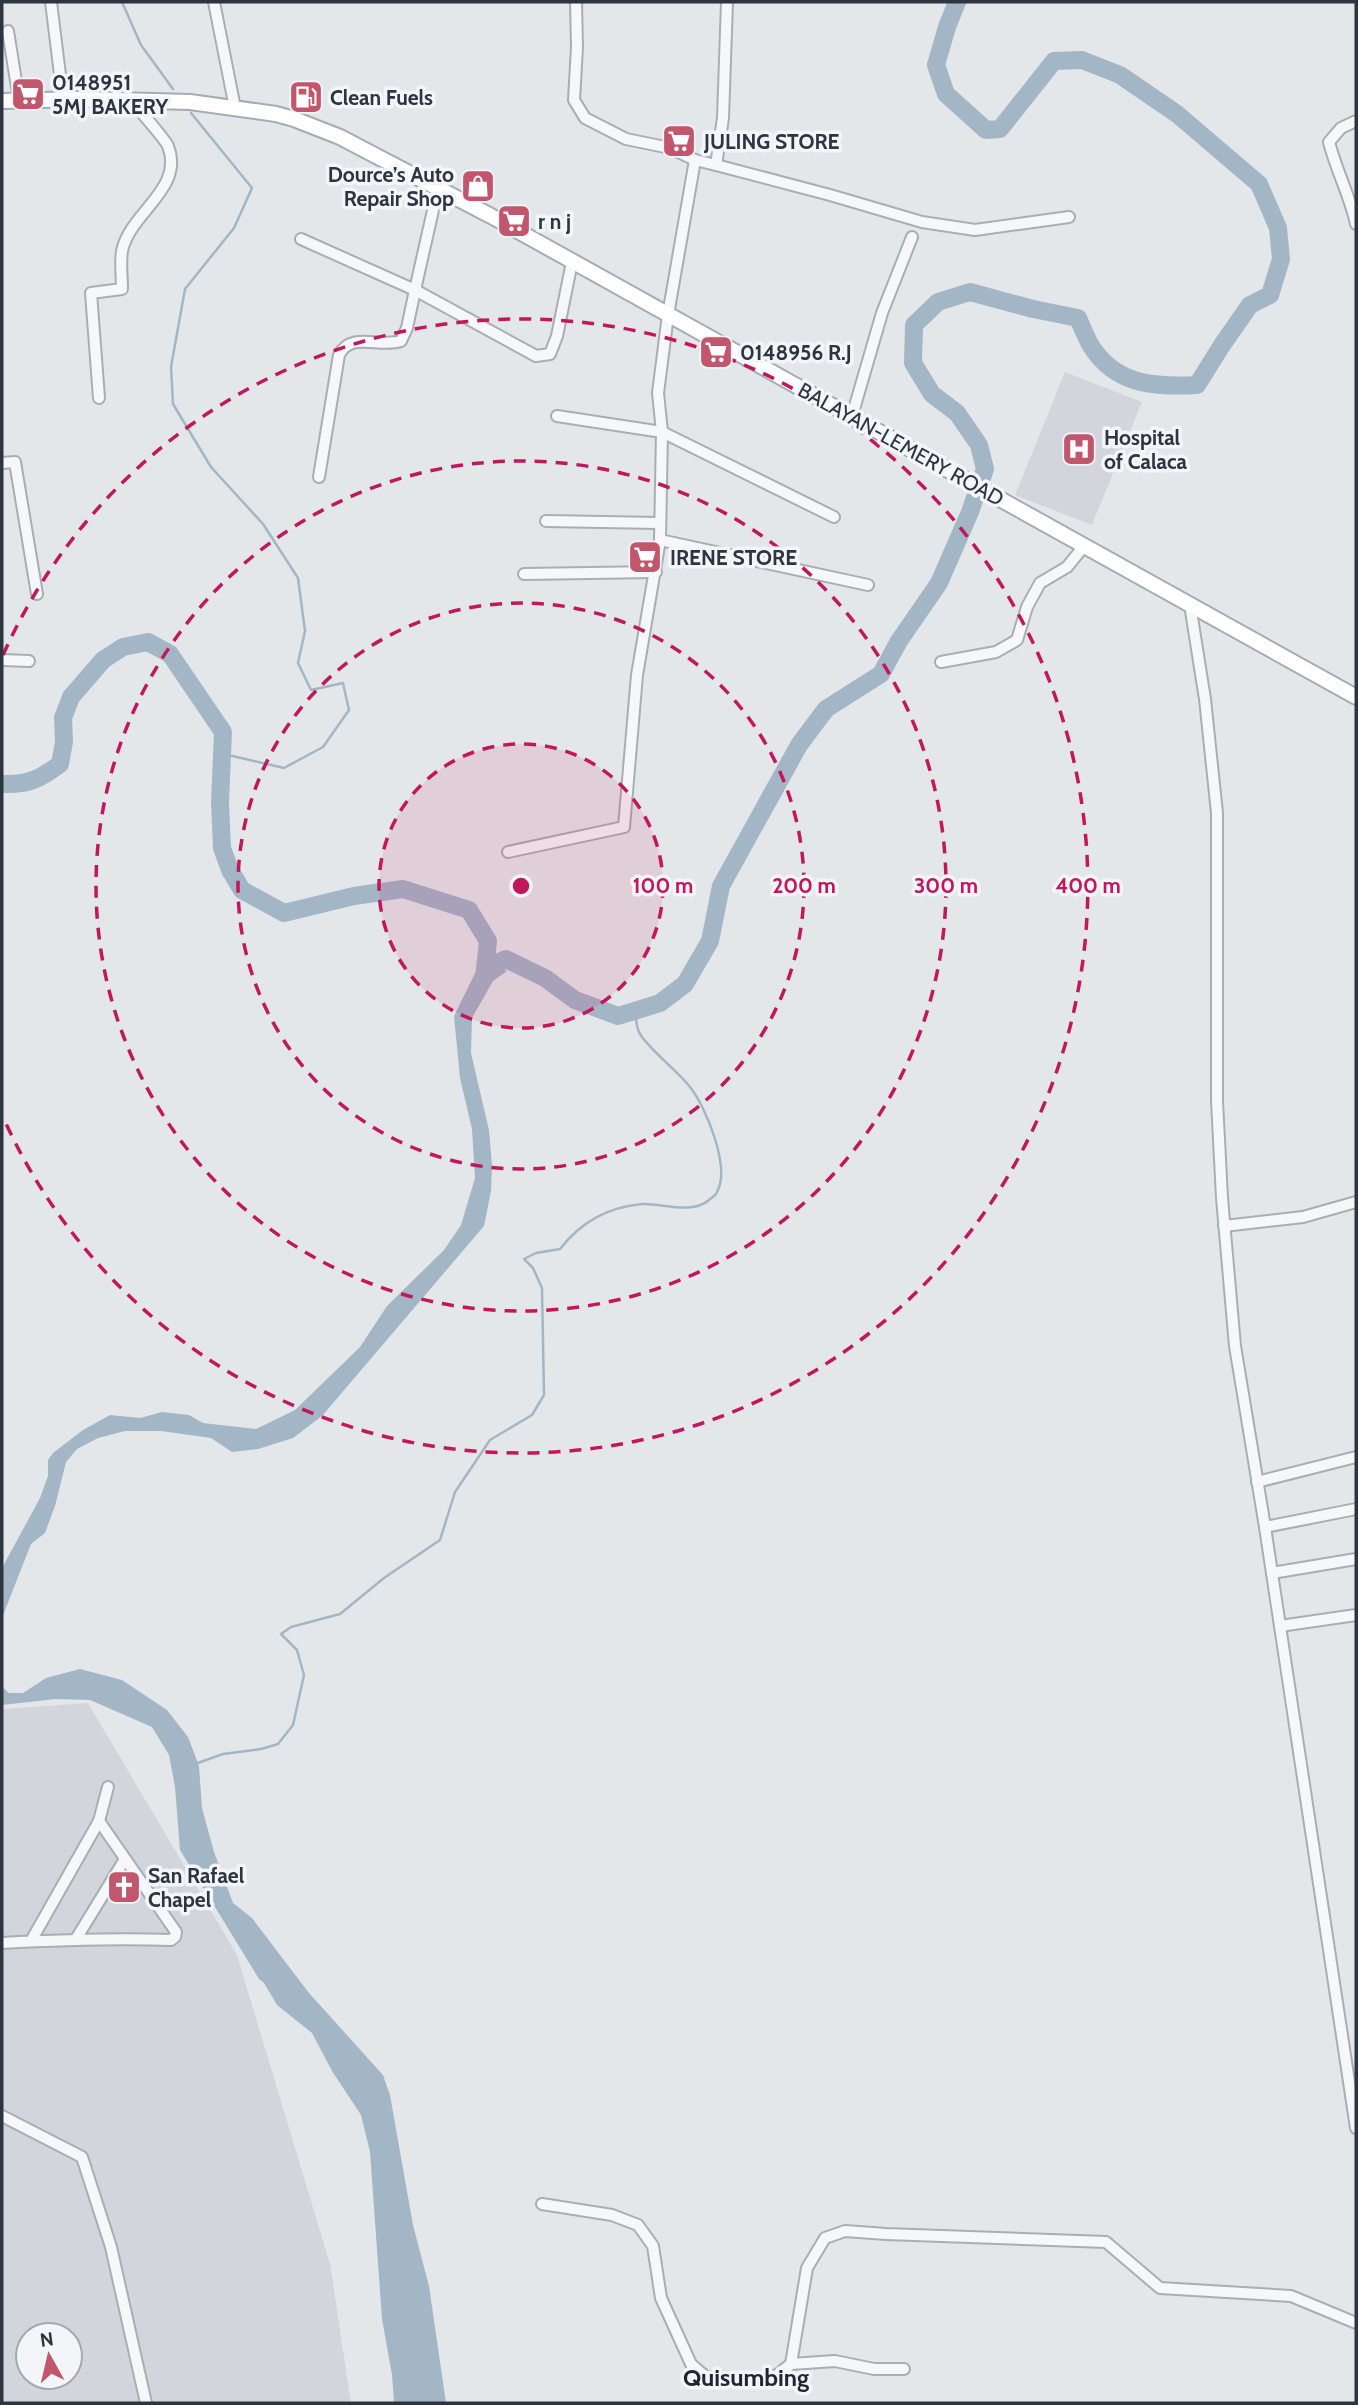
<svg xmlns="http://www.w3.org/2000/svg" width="1358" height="2405" viewBox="0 0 1358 2405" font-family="Cabin,sans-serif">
<rect width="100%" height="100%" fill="#e4e7ea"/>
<g fill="#d2d6dc" fill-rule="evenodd">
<polygon points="1065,372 1142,402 1092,525 1015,495"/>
<path d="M88,1703L237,1955L330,2264L351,2403H2V1709ZM28,2335H70V2377H28Z"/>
</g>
<g fill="#a3b6c6">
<polygon points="482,959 507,971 493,981 472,1018 471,1053 489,1130 492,1165 491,1191 484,1226 322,1416 293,1438 258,1449 232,1452 211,1438 161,1431 125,1431 98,1438 77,1449 66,1462 55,1506 45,1533 31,1544 2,1618 2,1568 40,1498 48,1476 48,1460 53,1453 83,1430 110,1415 140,1418 162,1412 189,1415 203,1423 256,1429 295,1410 360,1347 387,1306 444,1250 461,1225 475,1178 472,1129 460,1078 454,1016"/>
<polygon points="80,1669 122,1680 167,1710 188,1737 199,1766 202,1808 214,1852 233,1903 252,1918 309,1993 383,2075 390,2095 413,2225 429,2286 446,2403 394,2403 392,2375 382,2319 370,2152 361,2115 332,2071 312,2033 277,2005 264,1983 259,1979 180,1850 175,1787 169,1755 152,1727 90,1700 56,1699 2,1705 2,1687 9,1693 23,1693 46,1678"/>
</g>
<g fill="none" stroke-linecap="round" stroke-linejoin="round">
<g stroke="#a3b6c6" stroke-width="2.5">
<polyline points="122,2 141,45 173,89"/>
<polyline points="191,113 252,188 234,228 185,289 171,367 173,404 211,467 263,524 298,578 305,631 298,663 311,690 343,683 349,710 323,747 284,768 224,754"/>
<path d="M195,1764L223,1754L261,1749L278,1744L293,1725L304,1675L297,1650L281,1634L291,1627L340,1614L384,1578L440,1540L455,1492L490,1440L532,1415L544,1395L542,1288L533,1268L524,1259L536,1253L560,1249C581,1222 607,1207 642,1204C662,1203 692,1215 709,1200C712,1197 716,1196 717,1192C731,1168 706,1107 690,1087C679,1072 645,1046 639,1032C636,1026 636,1017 635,1011"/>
</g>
<g stroke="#a3b6c6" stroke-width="18">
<path d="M2,784C28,785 40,779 60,764L64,742L63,718L71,697L103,660L123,647L148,642L170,654L223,732L220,802L222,848L230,870L242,890L284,913L354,896L403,889L469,910L488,941L484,978"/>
<path d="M485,969L506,959L545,978L575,1000L618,1016L660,1003L685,984L710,941L721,886L799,745L826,709L881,674L899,641L939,583L970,512L985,469L979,445L957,413L932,394L913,363L914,325L938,302L970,292L1033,309L1078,318C1083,329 1088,344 1096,353C1121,386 1159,387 1197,385L1222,345L1250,305L1270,295L1281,259L1278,228L1259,184L1177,114L1120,75L1082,60L1054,61L1000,129L986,130L946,94L936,65L947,27L957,2"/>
</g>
<g stroke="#a9aeb4" stroke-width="14">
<g id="minor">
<polyline points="51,2 63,99"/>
<polyline points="214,2 235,108"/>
<polyline points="8,31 19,100"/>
<path d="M1356,121L1341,128L1329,142C1336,170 1350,196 1356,224"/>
<polyline points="695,160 716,165 723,118 727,2"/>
<polyline points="716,165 830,195 922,222 975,230 1069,217"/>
<polyline points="301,239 415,290 438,188"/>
<path d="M99,398L91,293L122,289C122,277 120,263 122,251C130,212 185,189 168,146C165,139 138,109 131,100"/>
<polyline points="557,416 662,432 834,517"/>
<polyline points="852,416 882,313 912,237"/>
<polyline points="2,463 15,462 37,594"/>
<path d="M319,477L339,355C351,331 379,348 401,341L407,328L415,290L536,356L550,354L557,336L572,262"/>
<polyline points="546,521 659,523"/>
<polyline points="660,540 868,585"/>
<polyline points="524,574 656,572"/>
<polyline points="1190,605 1205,699 1217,813 1217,1101 1222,1198 1235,1346 1265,1527 1356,2128"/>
<polyline points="2,660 29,661"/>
<polyline points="941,662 996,652 1017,640 1027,607 1040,583 1067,567 1085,545"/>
<polyline points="508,852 624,827 637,675 660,540 662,432 658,393 668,315 695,160 670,148 626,139 585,118 574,100 577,47 576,2"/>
<polyline points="1224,1226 1303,1217 1356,1202"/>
<polyline points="1257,1482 1356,1457"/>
<polyline points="1265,1527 1356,1509"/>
<polyline points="1272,1573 1356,1559"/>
<polyline points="1280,1626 1356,1615"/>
<polyline points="99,1821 108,1787"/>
<polyline points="76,1939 125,1859"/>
<path d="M2,1943C59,1940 115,1938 171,1940L175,1937L176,1932L99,1821L31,1941"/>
<polyline points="2,2116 82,2157 111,2247 146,2403"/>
<polyline points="542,2204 612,2215 638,2225 653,2246 661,2298 691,2364 706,2377 760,2379 777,2375 791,2364 807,2268 825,2238 845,2231 886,2234 1106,2242 1160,2288 1291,2296 1356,2323"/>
<polyline points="791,2364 835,2361 874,2369 904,2369"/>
</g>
</g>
<g stroke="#a4acb5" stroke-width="18">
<polyline id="major" points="2,101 80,99 190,102 276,114 294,119 340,137 491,216 1356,697"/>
</g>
<use href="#minor" stroke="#f6f7f9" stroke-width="10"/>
<use href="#major" stroke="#fff" stroke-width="14"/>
</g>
<circle cx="521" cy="886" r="142" fill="#c2185b" fill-opacity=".12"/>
<g fill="none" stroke="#c2185b" stroke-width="3.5" stroke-dasharray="12 9">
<circle cx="521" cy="886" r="142"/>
<circle cx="521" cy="886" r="283"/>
<circle cx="521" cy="886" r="425"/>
<path d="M3 655A567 567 0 1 1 3 1117"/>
</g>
<defs>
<g id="supermarket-square" transform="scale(1.75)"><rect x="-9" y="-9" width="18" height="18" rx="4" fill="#c2566d" stroke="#f3f5f8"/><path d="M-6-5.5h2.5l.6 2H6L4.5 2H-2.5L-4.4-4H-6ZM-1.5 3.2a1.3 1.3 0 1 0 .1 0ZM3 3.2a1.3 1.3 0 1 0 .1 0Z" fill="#fff"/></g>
<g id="fuel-square" transform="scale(1.75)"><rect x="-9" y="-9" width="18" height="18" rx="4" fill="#c2566d" stroke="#f3f5f8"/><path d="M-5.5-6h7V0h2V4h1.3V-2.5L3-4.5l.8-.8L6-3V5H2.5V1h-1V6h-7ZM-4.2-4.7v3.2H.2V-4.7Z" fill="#fff"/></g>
<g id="shop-square" transform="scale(1.75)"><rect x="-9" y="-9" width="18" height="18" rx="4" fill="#c2566d" stroke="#f3f5f8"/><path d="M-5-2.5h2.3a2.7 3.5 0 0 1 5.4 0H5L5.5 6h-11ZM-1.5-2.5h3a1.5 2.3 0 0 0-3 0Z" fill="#fff"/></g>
<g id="hospital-square" transform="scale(1.75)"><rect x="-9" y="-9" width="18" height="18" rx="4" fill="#c2566d" stroke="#f3f5f8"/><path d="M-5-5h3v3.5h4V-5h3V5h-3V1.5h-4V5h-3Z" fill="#fff"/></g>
<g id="church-square" transform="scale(1.75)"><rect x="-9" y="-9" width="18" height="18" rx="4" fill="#c2566d" stroke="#f3f5f8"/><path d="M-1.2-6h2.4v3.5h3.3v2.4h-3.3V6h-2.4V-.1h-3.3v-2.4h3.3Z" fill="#fff"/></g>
</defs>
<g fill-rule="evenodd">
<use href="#supermarket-square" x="28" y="94"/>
<use href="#fuel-square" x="306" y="97"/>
<use href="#supermarket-square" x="679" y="141"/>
<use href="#shop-square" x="478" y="186"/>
<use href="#supermarket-square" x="514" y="221"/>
<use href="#supermarket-square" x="716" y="352"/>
<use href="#hospital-square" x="1079" y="449"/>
<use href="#supermarket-square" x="645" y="557"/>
<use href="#church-square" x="124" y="1887"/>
</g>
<g text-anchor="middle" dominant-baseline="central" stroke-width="7" stroke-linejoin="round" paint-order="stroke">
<g font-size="21" font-weight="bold" fill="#2d3541" stroke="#f3f5f8" text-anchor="start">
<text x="52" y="82">0148951<tspan x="52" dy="24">5MJ BAKERY</tspan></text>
<text x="330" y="97">Clean Fuels</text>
<text x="704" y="141">JULING STORE</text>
<text x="454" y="174" text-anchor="end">Dource’s Auto<tspan x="454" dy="24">Repair Shop</tspan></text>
<text x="538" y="221">r n j</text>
<text x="740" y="352">0148956 R.J</text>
<text x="1104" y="437">Hospital<tspan x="1104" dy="24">of Calaca</tspan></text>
<text x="670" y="557">IRENE STORE</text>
<text x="148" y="1875">San Rafael<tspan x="148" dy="24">Chapel</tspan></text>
</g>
<g font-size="21" fill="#2d3541" stroke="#f3f5f8">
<text transform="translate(901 444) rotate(29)">BALAYAN-LEMERY ROAD</text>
</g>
<g font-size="24" font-weight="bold" fill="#1f2632" stroke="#f3f5f8">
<text x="746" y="2377">Quisumbing</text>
</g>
</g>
<circle cx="521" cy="886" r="10" fill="#c2185b" stroke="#f3f5f8" stroke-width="3.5"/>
<g font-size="21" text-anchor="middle" font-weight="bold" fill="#c2185b" stroke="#f3f5f8" stroke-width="7" stroke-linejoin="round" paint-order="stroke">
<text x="663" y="893">100 m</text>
<text x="804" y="893">200 m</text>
<text x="946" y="893">300 m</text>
<text x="1088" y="893">400 m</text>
</g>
<rect width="1358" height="2405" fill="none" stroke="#2d3541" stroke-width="7"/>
<g transform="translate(49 2356) rotate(352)"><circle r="33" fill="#f3f5f8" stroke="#a4a8af" stroke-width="2"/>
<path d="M0-5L12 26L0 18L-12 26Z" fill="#c2566d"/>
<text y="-10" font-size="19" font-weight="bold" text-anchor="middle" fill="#2d3541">N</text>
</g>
</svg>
